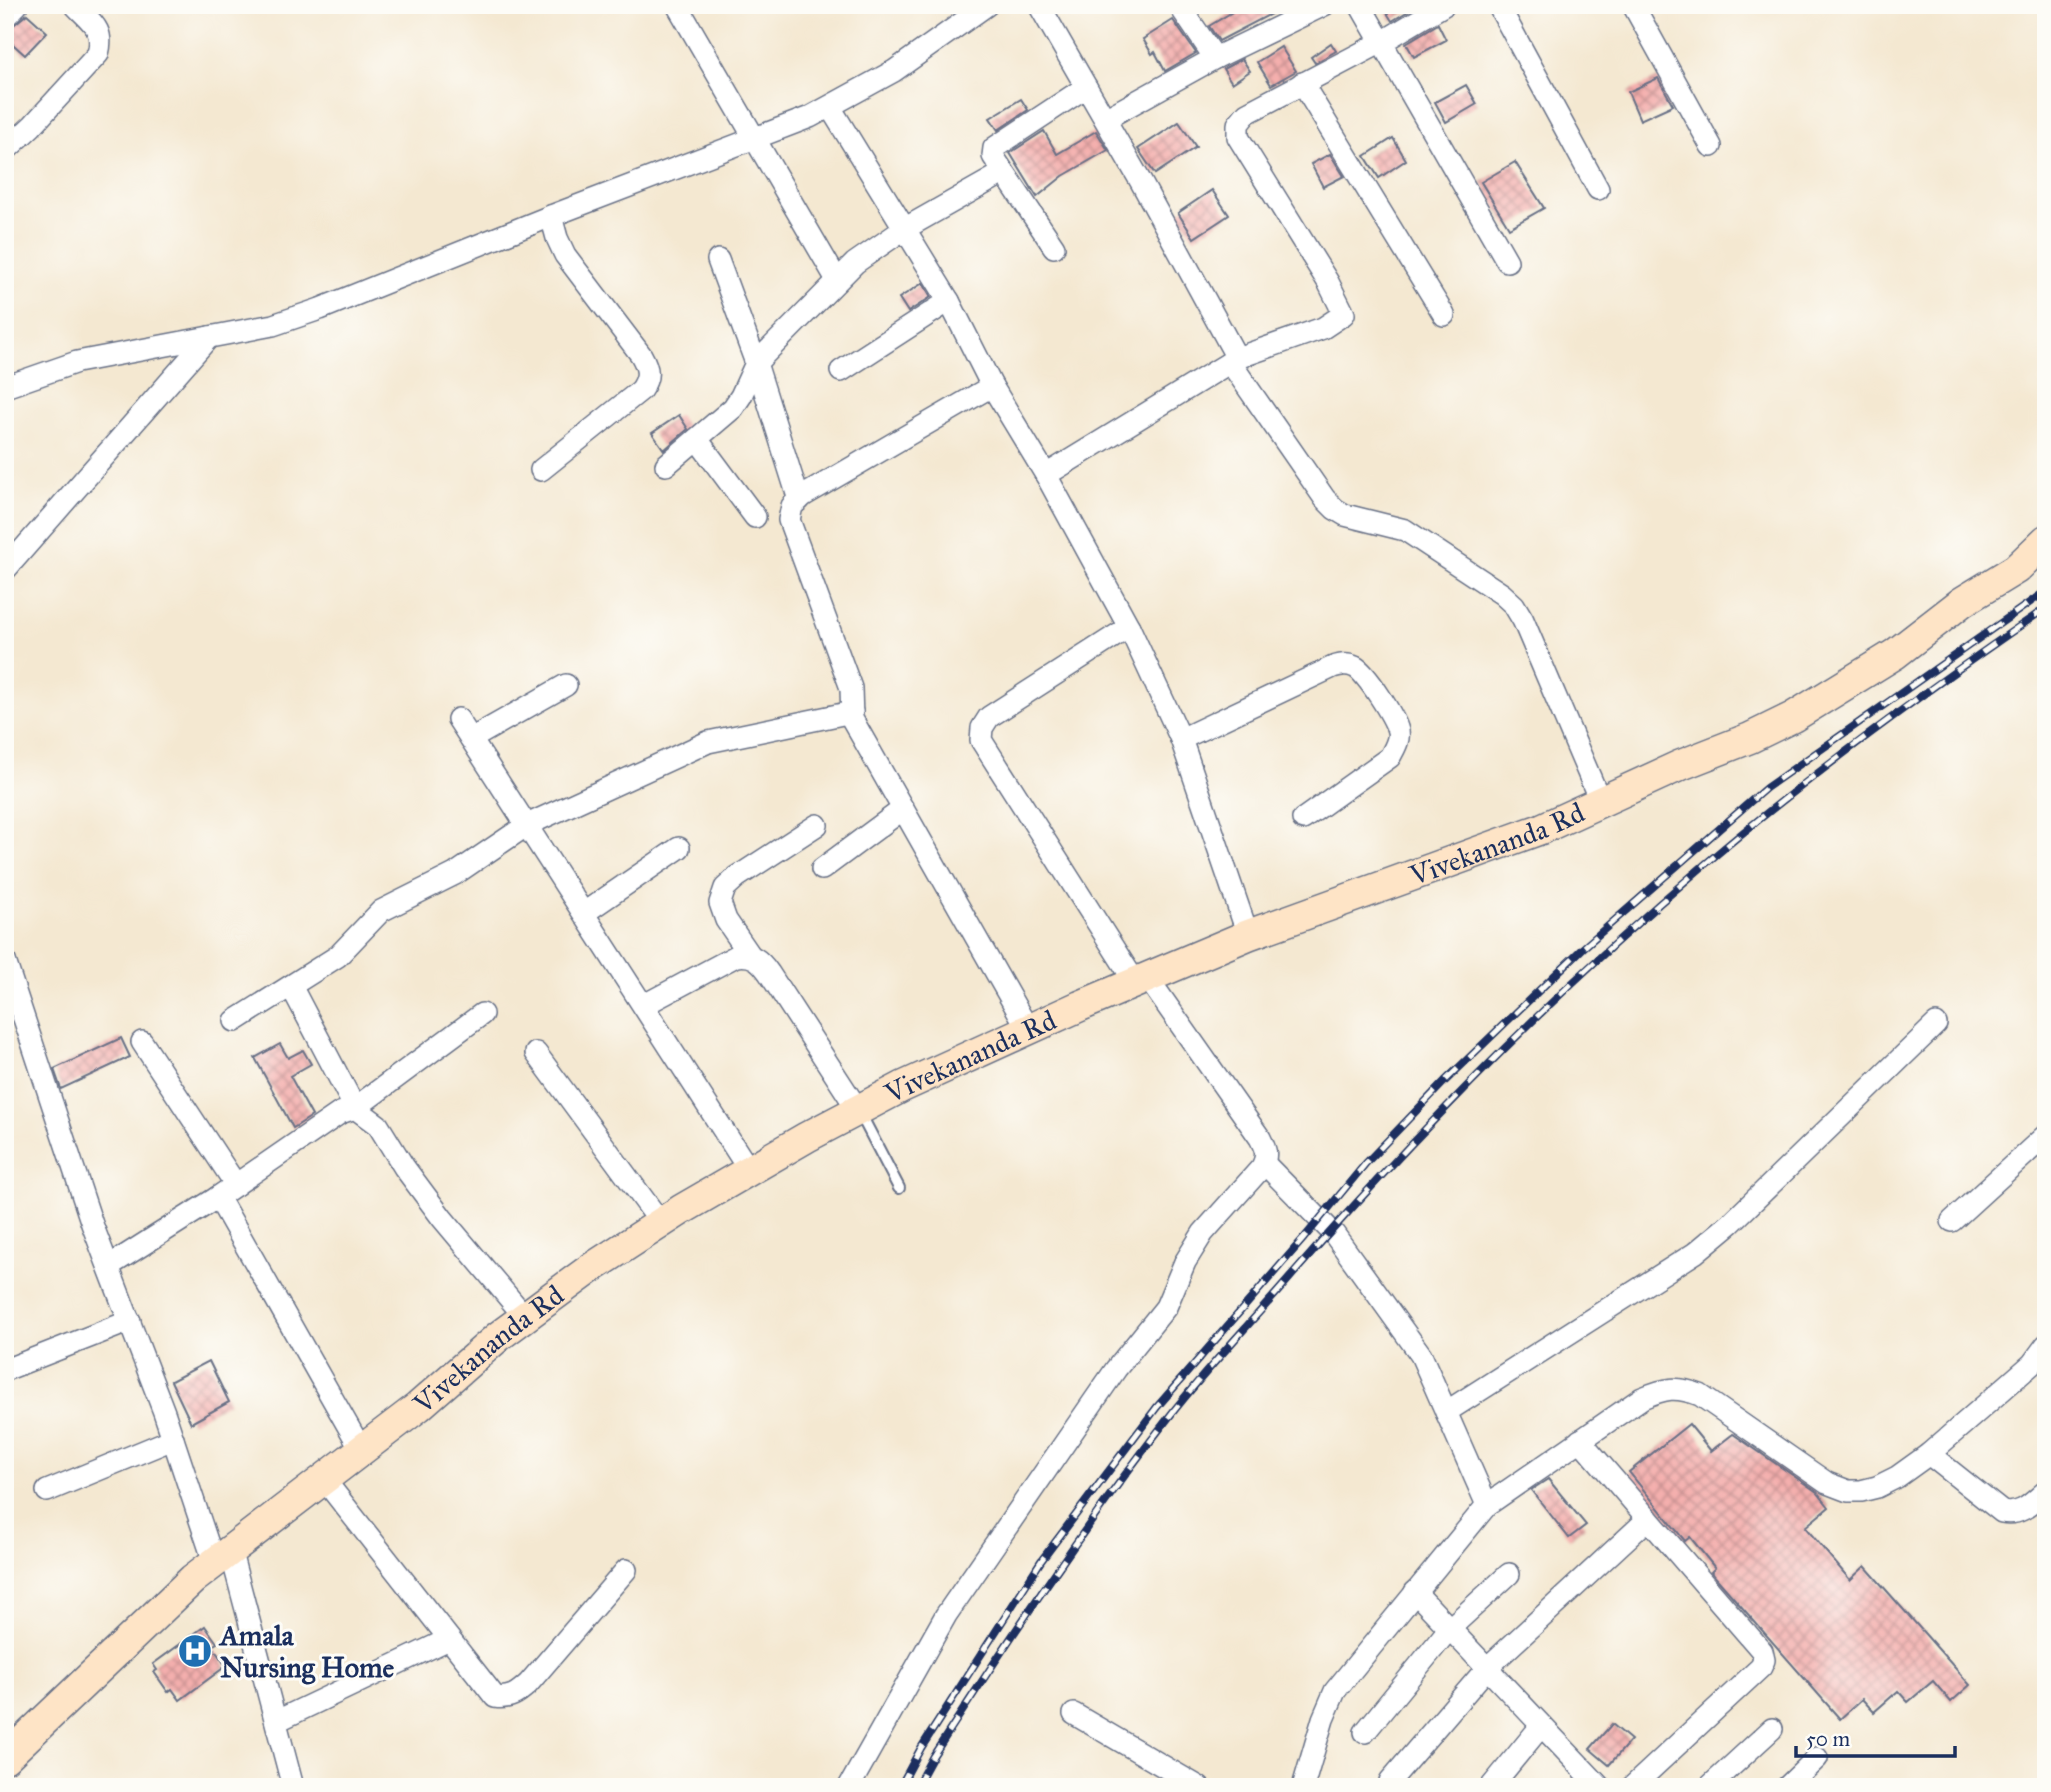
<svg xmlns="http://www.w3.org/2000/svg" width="2051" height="1792" viewBox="0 0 2051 1792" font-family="'IM FELL Great Primer',serif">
<defs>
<pattern id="building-cross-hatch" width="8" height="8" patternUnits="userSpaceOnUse" patternTransform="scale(1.75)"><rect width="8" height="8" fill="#f4afad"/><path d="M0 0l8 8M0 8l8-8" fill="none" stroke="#c58f90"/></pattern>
</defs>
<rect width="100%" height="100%" fill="#fdfcf7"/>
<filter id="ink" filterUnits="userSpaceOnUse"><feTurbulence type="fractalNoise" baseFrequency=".0143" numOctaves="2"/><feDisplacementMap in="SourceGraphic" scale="14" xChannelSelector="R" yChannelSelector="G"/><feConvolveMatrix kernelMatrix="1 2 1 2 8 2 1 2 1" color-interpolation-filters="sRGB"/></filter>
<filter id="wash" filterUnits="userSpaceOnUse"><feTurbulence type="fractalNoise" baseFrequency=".00686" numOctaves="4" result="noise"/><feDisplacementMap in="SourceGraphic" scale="28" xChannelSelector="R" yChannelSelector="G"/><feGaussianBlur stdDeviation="1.57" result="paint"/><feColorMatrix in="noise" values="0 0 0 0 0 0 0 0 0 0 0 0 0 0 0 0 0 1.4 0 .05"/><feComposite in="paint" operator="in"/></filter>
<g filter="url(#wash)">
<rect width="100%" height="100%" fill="#f4e8d1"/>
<g id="blocks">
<g fill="url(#building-cross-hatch)">
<polygon points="1244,5 1288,5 1219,41 1209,26"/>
<polygon points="1382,5 1418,5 1392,21"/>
<polygon points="27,14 47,32 25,55 5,37 5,32"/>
<polygon points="1173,20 1196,53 1165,71 1155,52 1152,54 1143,39"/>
<polygon points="1438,24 1446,40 1414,57 1406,43"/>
<polygon points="1331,43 1336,51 1315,63 1311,57"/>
<polygon points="1281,47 1296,71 1271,85 1257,62"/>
<polygon points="1242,59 1250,71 1232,83 1223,69"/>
<polygon points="1658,78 1673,105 1640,120 1628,92"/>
<polygon points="1466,85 1477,104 1446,122 1435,102"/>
<polygon points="1021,99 1028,110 998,130 990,118"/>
<polygon points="1179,122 1196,147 1155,174 1138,149"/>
<polygon points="1044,131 1057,154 1096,131 1108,150 1063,176 1037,197 1010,153"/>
<polygon points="1393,138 1406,160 1379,178 1365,156"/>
<polygon points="1330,154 1344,176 1323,187 1311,164"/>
<polygon points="1515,162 1544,208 1509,228 1481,182"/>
<polygon points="1212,190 1229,215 1194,238 1178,213"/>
<polygon points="923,283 931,297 908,312 899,298"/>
<polygon points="679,415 688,429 664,450 652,433"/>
<polygon points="121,1038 130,1057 61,1089 54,1069"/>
<polygon points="280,1044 288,1058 303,1050 311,1064 290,1076 312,1116 293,1128 255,1058"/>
<polygon points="209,1361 229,1402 191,1423 171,1381"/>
<polygon points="1689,1424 1711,1451 1733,1434 1817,1492 1829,1507 1805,1527 1850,1580 1865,1566 1970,1685 1951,1702 1933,1681 1908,1702 1898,1691 1874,1712 1862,1699 1840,1719 1711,1572 1715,1568 1690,1537 1685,1541 1629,1472"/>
<polygon points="1548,1479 1586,1525 1569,1538 1531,1490"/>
<polygon points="205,1626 217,1643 212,1646 226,1666 180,1700 172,1689 168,1692 154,1672 157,1670 153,1664"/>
<polygon points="1612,1724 1631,1740 1609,1765 1590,1749"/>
</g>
</g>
</g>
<g filter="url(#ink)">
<use href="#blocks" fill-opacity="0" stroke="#677086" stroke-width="2"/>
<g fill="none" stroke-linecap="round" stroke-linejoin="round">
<g stroke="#677086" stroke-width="14">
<polyline id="lane" points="860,1113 899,1188"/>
</g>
<g stroke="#677086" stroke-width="24">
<g id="street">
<polyline points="677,5 837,280"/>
<polyline points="1039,5 1141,182 1237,358"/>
<polyline points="1179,5 1215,58"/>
<polyline points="1360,5 1507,261"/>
<polyline points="1498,5 1598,189"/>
<polyline points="1633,5 1711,146"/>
<polyline points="5,17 17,5"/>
<polyline points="1302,83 1444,315"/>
<polyline points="830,107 949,301 992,386 1046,475 1129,627 1181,739 1248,935"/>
<polyline points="1105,119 1215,58 1324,5"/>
<path d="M5,151L32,126L98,54C105,29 91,22 75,5"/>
<polyline points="1054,247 993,156 994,148 1086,87"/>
<polyline points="718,260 756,363 799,500"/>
<polyline points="1230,362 1325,499 1335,509 1345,515 1405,530 1502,594 1514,605 1523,620 1601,803"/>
<polyline points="841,371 949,301"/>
<polyline points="992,386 803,496 792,506 789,520 851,688 852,719 1028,1029"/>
<polyline points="5,387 77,362 273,325 320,309 551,216 810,117 894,71 987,5"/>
<polyline points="697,439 755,517"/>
<polyline points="666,465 733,408 741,396 756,363 855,263 904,229 1003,173"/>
<path d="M541,470L641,390C650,377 649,369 641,355L565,255L557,238L551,216"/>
<polyline points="1046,475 1237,358 1323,328 1344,314 1328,282 1238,137 1238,124 1247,113 1382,42 1444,5"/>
<polyline points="5,570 209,337"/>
<polyline points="1129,627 989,717 982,728 981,740 1135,982"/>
<polyline points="458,719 749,1170"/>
<polyline points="471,739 566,685"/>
<path d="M1181,739L1333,667C1340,665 1347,663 1355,667C1366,672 1395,718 1398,731C1400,740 1394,749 1390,757L1303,819"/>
<polyline points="822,869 903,809"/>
<polyline points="584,913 679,848"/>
<polyline points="750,955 726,920 720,903 725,888 737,877 817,825"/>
<polyline points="5,961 92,1224 164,1412 214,1562"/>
<polyline points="291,986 355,1108 482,1014"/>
<path d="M644,1005L736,956C753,954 759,959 769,973L858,1110"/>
<polyline points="235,1021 338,956 381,911 455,874 527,825 708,742 852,712"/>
<polyline points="142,1042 236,1185"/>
<polyline points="536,1053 661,1223"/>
<polyline points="1264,1163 1334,1234 1421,1355 1487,1505"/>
<polyline points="218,1197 361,1449"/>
<polyline points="1952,1221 2046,1135"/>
<polyline points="109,1266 218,1197 340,1113 355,1108 378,1125 404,1167 442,1218 525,1317"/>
<polyline points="5,1370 130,1321"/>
<polyline points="1446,1412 1695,1253 1731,1223 1936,1024"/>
<polyline points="1580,1440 1762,1651 1764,1660 1761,1667 1632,1787"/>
<path d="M1929,1454L2002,1512C2021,1516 2032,1503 2046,1491"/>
<path d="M323,1478L495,1697C510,1699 517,1694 528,1684L626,1570"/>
<polyline points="47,1491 173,1439"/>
<polyline points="230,1549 293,1787"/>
<polyline points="1415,1592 1600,1787"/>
<polyline points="1074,1714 1199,1787"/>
<polyline points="277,1721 449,1639"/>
<polyline points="1365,1732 1449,1629 1509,1574"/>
<polyline points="1390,1781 1487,1668 1648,1519"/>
<path d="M849,1787L946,1615L1116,1369L1166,1307L1185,1262L1203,1233L1262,1167C1268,1155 1266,1150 1260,1138L1147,977"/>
<path d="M1303,1787L1323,1719L1335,1691L1487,1505L1642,1398C1666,1388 1675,1386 1700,1395L1827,1483L1848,1491H1861L1877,1487L1897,1477L1929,1454L2032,1364L2046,1345"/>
<polyline points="1491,1787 1541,1726"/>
<polyline points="1709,1787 1772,1729"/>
<polyline points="1787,1787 1817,1758"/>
</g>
</g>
<g stroke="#677086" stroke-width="33">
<g id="secondary">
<path id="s1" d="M5,1758L193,1579L418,1407L499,1336L590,1269L681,1210L807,1137L902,1087L1080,1006L1248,935L1541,829L1681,765L1750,738L1793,717L1895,654L1962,602L2016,569L2046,540"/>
</g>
</g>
<use href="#lane" stroke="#fff" stroke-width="10"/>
<use href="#street" stroke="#fff" stroke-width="21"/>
<use href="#secondary" stroke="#fee4c6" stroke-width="30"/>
<g stroke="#1b2f5e" stroke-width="8">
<g id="rail">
<polyline points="900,1787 921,1748 1041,1561 1157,1407 1304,1238 1366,1163 1445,1081 1583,948 1766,788 2046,591"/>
<path d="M916,1787L933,1756C1008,1641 1084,1526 1169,1417C1203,1373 1243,1331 1280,1289C1411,1138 1551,995 1703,866C1812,773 1928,689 2046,608"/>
</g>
</g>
<use href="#rail" stroke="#fdfcf7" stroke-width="5" stroke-dasharray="16" stroke-linecap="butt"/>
</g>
</g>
<defs>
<g id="hospital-disc" transform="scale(1.75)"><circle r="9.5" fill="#1f6fb2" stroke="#fdfcf7"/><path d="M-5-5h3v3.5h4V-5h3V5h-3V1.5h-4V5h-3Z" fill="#fff"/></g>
</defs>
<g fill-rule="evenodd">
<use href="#hospital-disc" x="195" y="1651"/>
</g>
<g text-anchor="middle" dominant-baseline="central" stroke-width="6" stroke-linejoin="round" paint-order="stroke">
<g font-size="28" fill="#1b2f5e" stroke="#fdfcf7">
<text stroke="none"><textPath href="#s1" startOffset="1768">Vivekananda Rd</textPath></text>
<text stroke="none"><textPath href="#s1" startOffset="1200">Vivekananda Rd</textPath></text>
<text stroke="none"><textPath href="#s1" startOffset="634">Vivekananda Rd</textPath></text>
</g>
<g font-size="28" font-weight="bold" fill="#1b2f5e" stroke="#fdfcf7" text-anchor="start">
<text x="220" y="1635">Amala<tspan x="220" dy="32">Nursing Home</tspan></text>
</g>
</g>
<rect width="2051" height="1792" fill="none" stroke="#fdfcf7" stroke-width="28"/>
<path d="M1796 1746v10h159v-10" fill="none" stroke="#1b2f5e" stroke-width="3.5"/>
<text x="1806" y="1746" font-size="21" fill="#1b2f5e" stroke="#fdfcf7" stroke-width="5" paint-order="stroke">50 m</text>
</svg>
